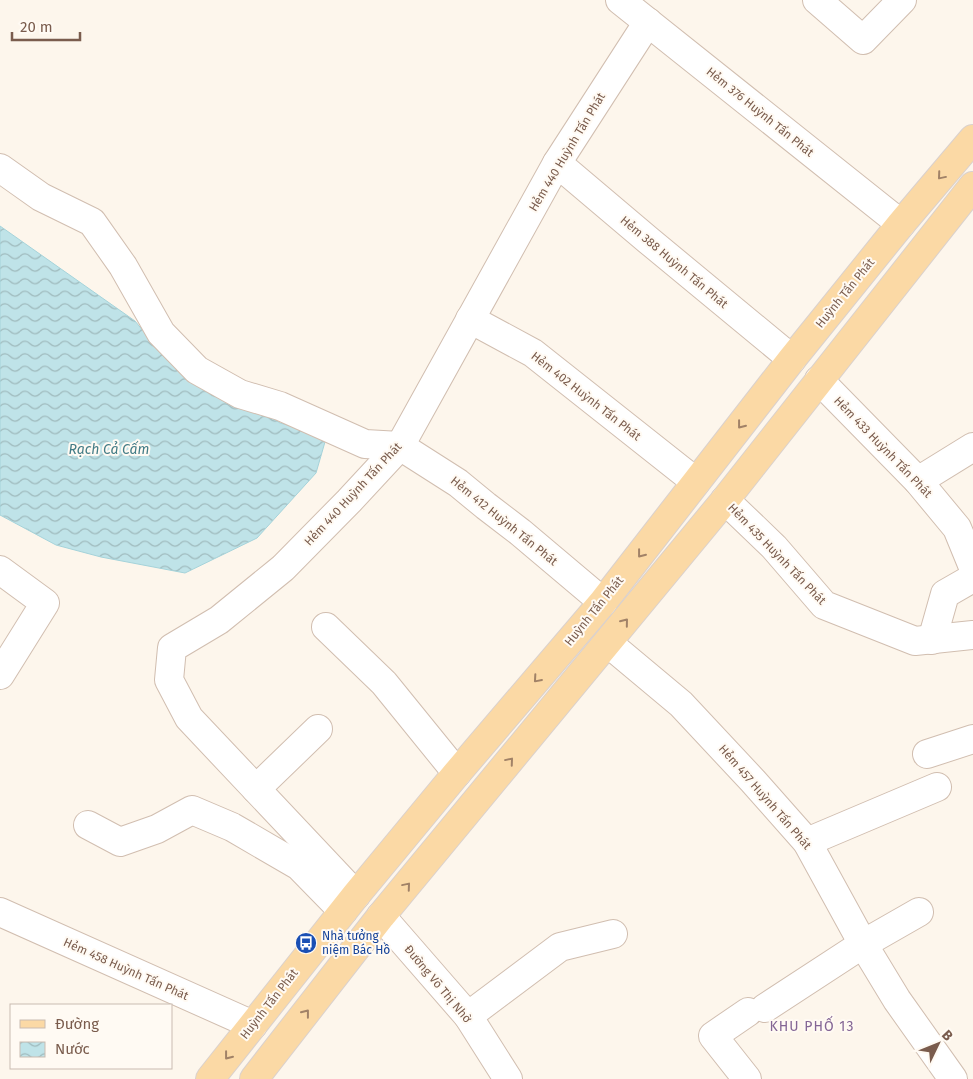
<svg xmlns="http://www.w3.org/2000/svg" width="973" height="1079" viewBox="0 0 973 1079" font-family="'Fira Sans',sans-serif">
<defs>
<pattern id="water-waves" width="16" height="10" patternUnits="userSpaceOnUse" patternTransform="scale(1.25)"><rect width="16" height="10" fill="#bfe3e8"/><path d="M0 5q4-4 8 0t8 0" fill="none" stroke="#a0bbbe"/></pattern>
</defs>
<rect width="100%" height="100%" fill="#fdf6ec"/>
<polygon fill="url(#water-waves)" stroke="#a5d3da" points="0,226 135,321 168,361 215,384 280,423 327,435 316,473 257,538 185,573 101,557 56,545 0,515"/>
<g fill="none" stroke-linecap="round" stroke-linejoin="round">
<g stroke="#d1beb0" stroke-width="30">
<g id="minor">
<polyline points="620,0 901,224"/>
<polyline points="817,0 863,40 902,0"/>
<polyline points="557,163 648,240 792,359"/>
<polyline points="0,168 41,197 92,222 123,266 161,333 197,370 240,394 280,406 365,444 400,446 458,483 486,506 520,532 603,602"/>
<polyline points="470,319 533,353 696,482"/>
<polyline points="819,380 918,481 957,528 973,567"/>
<polyline points="918,481 973,447"/>
<polyline points="725,500 774,547 824,605 915,641 973,635"/>
<polyline points="0,570 45,603 0,675"/>
<polyline points="326,627 384,683 457,773"/>
<polyline points="932,640 945,594 973,578"/>
<polyline points="608,643 681,704 753,781 807,842 863,944 897,1000 953,1079"/>
<polyline points="927,754 973,739"/>
<polyline points="256,789 318,729"/>
<polyline points="88,825 120,842 157,829 192,810 232,827 299,866 343,911"/>
<polyline points="807,842 937,787"/>
<polyline points="356,895 189,718 169,680 172,648 219,620 283,568 349,501 400,446 557,163 648,22"/>
<polyline points="0,912 253,1025"/>
<polyline points="381,916 468,1016 508,1079"/>
<polyline points="765,1008 863,944 919,912"/>
<polyline points="468,1016 560,947 613,934"/>
<polyline points="747,1079 713,1036 748,1012"/>
</g>
</g>
<g stroke="#dad1cd" stroke-width="30">
<g id="major">
<polyline points="210,1079 356,895 457,773 603,602 792,359 901,224 973,139"/>
<polyline points="254,1079 381,916 725,500 973,186"/>
</g>
</g>
<use href="#minor" stroke="#fff" stroke-width="28"/>
<use href="#major" stroke="#fbd9a5" stroke-width="28"/>
</g>
<defs><path id="oneway-chevron" d="M-2-3.5L2.5 0L-2 3.5" fill="none" stroke-width="1.6" stroke-linecap="round" stroke-linejoin="round" transform="scale(1.25)"/></defs>
<g stroke="#a18267">
<use href="#oneway-chevron" transform="translate(941 176) rotate(130)"/>
<use href="#oneway-chevron" transform="translate(741 425) rotate(128)"/>
<use href="#oneway-chevron" transform="translate(641 554) rotate(128)"/>
<use href="#oneway-chevron" transform="translate(625 622) rotate(-51)"/>
<use href="#oneway-chevron" transform="translate(537 679) rotate(131)"/>
<use href="#oneway-chevron" transform="translate(510 761) rotate(-50)"/>
<use href="#oneway-chevron" transform="translate(407 886) rotate(-50)"/>
<use href="#oneway-chevron" transform="translate(306 1013) rotate(-52)"/>
<use href="#oneway-chevron" transform="translate(228 1056) rotate(128)"/>
</g>
<defs>
<g id="bus-disc" transform="scale(1.125)"><circle r="9.5" fill="#1a4fb4" stroke="#fffaf3"/><path d="M-5-6H5V4H4V6H2V4H-2V6H-4V4H-5ZM-3.5-4V0h7V-4ZM-3.5 1.2v1.5H-2V1.2ZM2 1.2v1.5H3.5V1.2Z" fill="#fff"/></g>
</defs>
<g fill-rule="evenodd">
<use href="#bus-disc" x="306" y="943"/>
</g>
<g text-anchor="middle" dominant-baseline="central" stroke-width="4" stroke-linejoin="round" paint-order="stroke">
<g font-size="12" fill="#7a5c4d" stroke="#fffaf3">
<text transform="translate(760 112) rotate(39)">Hẻm 376 Huỳnh Tấn Phát</text>
<text transform="translate(567 152) rotate(-59)">Hẻm 440 Huỳnh Tấn Phát</text>
<text transform="translate(674 262) rotate(40)">Hẻm 388 Huỳnh Tấn Phát</text>
<text transform="translate(845 293) rotate(-51)">Huỳnh Tấn Phát</text>
<text transform="translate(586 396) rotate(38)">Hẻm 402 Huỳnh Tấn Phát</text>
<text transform="translate(883 447) rotate(46)">Hẻm 433 Huỳnh Tấn Phát</text>
<text transform="translate(353 494) rotate(-47)">Hẻm 440 Huỳnh Tấn Phát</text>
<text transform="translate(504 521) rotate(39)">Hẻm 412 Huỳnh Tấn Phát</text>
<text transform="translate(777 554) rotate(46)">Hẻm 435 Huỳnh Tấn Phát</text>
<text transform="translate(594 611) rotate(-51)">Huỳnh Tấn Phát</text>
<text transform="translate(765 797) rotate(49)">Hẻm 457 Huỳnh Tấn Phát</text>
<text transform="translate(126 969) rotate(24)">Hẻm 458 Huỳnh Tấn Phát</text>
<text transform="translate(438 984) rotate(50)">Đường Võ Thị Nhờ</text>
<text transform="translate(269 1004) rotate(-52)">Huỳnh Tấn Phát</text>
</g>
<g font-size="12" fill="#164399" stroke="#fffaf3" text-anchor="start">
<text x="322" y="936">Nhà tưởng<tspan x="322" dy="14">niệm Bác Hồ</tspan></text>
</g>
<g font-size="14" font-style="italic" fill="#437c86" stroke="#fffaf3">
<text x="109" y="449">Rạch Cả Cấm</text>
</g>
<g font-size="14" letter-spacing="1" fill="#846695" stroke="#fffaf3">
<text x="812" y="1026">KHU PHỐ 13</text>
</g>
</g>
<rect x="10" y="1004" width="162" height="65" fill="#fffaf3" stroke="#cabbb1"/>
<rect x="20" y="1020" width="25" height="8" fill="#fbd9a5" stroke="#cabbb1"/>
<text x="55" y="1029" font-size="15" fill="#7a5c4d">Đường</text>
<rect x="20" y="1042" width="25" height="15" fill="url(#water-waves)" stroke="#cabbb1"/>
<text x="55" y="1054" font-size="15" fill="#7a5c4d">Nước</text>
<g transform="translate(938 1044) rotate(47)" stroke="#fffaf3" stroke-width="4" paint-order="stroke">
<path d="M0-4L9 19L0 12L-9 19Z" fill="#7a5c4d"/>
<text y="-8" font-size="14" font-weight="bold" text-anchor="middle" fill="#7a5c4d">B</text>
</g>
<path d="M12 32v8h68v-8" fill="none" stroke="#7a5c4d" stroke-width="2.5"/>
<text x="20" y="32" font-size="15" fill="#7a5c4d" stroke="#fffaf3" stroke-width="4" paint-order="stroke">20 m</text>
</svg>
